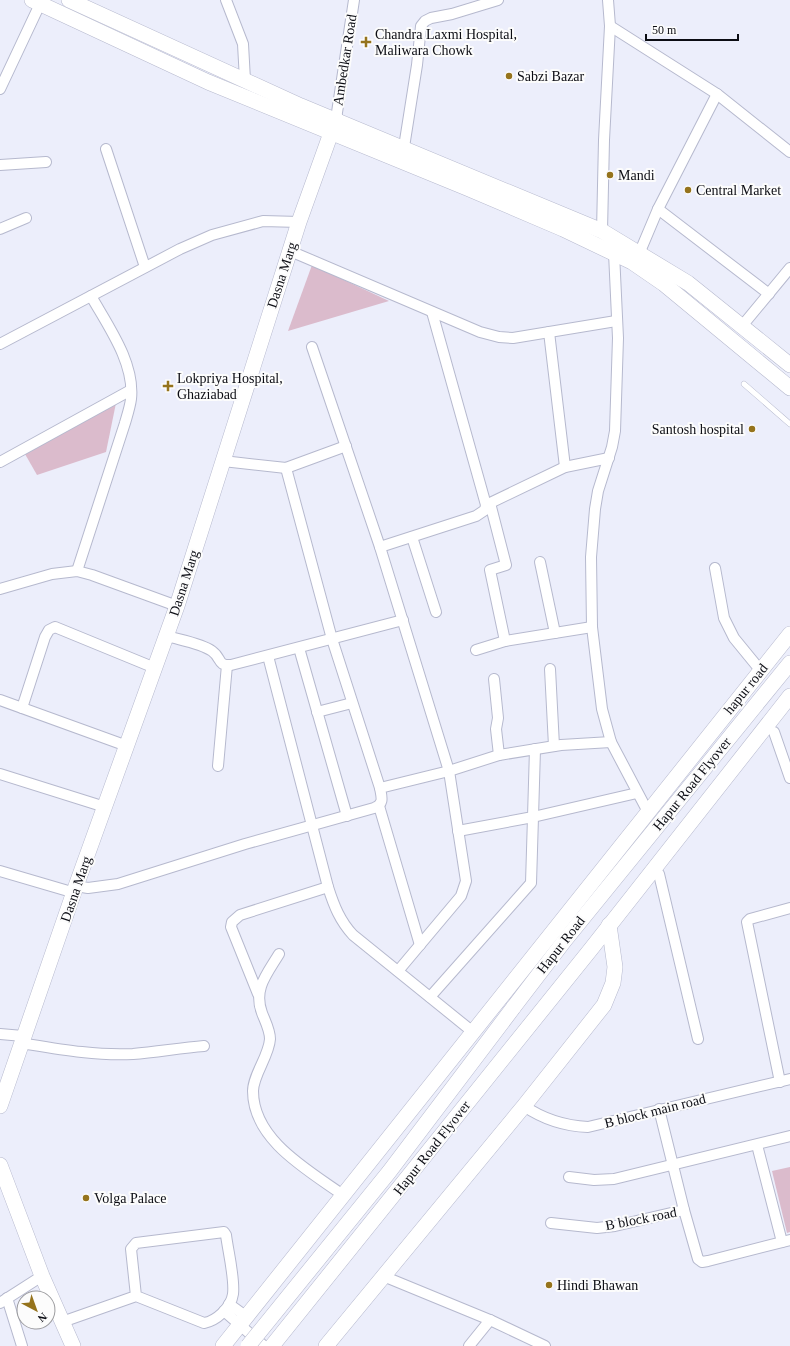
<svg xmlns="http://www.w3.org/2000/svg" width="790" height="1346" viewBox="0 0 790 1346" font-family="'Times New Roman',serif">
<rect width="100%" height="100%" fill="#eceefb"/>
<g fill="#dbbbcc">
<polygon points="312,265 389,301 288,331"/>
<polygon points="116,403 106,452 37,475 25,454"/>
<polygon points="790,1167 790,1232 787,1233 772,1171"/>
</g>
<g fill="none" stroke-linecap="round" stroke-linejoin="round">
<g stroke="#b6b9ce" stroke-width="6">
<polyline id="lane" points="744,384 790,424"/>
</g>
<g stroke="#b6b9ce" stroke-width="12">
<g id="street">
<polyline points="226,0 243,44 245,80"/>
<polyline points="610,26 717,94 790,152"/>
<polyline points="0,89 40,4"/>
<polyline points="336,119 354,0"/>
<polyline points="404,147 417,65 421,26 425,21 431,18 452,14 498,0"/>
<polyline points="106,149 145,267"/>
<polyline points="0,165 46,162"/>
<polyline points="658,209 769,294"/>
<polyline points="0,229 26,218"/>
<polyline points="602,231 604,140 610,26 608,0"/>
<polyline points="290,251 480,332 499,337 513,338 616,321"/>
<polyline points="614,253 618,338 615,431 612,447 598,491 595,509 591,557 592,627 602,709 611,742 648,812"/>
<polyline points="639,254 658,209 717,94"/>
<polyline points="742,326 790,268"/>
<polyline points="549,332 565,467"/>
<polyline points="0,344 180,249 212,235 263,221 299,222"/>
<polyline points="312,347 380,547 449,771 466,881 461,896 398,971"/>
<polyline points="223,461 286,468 346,446"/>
<polyline points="0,462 131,390"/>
<polyline points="286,468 332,639 380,788"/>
<polyline points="490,503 506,565 490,570 505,641 592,627"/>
<polyline points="486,505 565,467 609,458"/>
<polyline points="412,537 436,612"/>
<polyline points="380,547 476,516 485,510 486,505 432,312"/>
<polyline points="540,562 555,633"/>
<polyline points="715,568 724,618 734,638 761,671"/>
<path d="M77,571L125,423C127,416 130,407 131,399C135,363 108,326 91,296"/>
<polyline points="0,589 52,574 77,571 92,575 177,606"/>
<path d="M167,636C180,640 201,643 212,651C222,658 217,666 231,665L403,620"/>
<polyline points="299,648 347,816"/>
<polyline points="476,650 505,641"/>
<path d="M268,656L328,887C334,906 340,921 353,935L473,1032"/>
<polyline points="550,669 554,746"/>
<polyline points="494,679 498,718 496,729 499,755"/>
<polyline points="0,700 127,746"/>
<polyline points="22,708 45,637 49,630 55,627 155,668"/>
<polyline points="317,712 352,703"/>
<polyline points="774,732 790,778"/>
<polyline points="218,766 227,665"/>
<polyline points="0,774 105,807"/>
<polyline points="379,806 420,945"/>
<polyline points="458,831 533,817 535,749"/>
<polyline points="0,871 75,893"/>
<polyline points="659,874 698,1039"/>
<path d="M76,886L88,888L118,884L245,844L374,808C384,804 382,798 380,788L449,771L499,755L561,745L611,742"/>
<path d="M279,954C267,974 253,989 262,1013C265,1021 270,1030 270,1039C269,1056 253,1075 253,1091C253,1140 308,1170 343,1195"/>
<polyline points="258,994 231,927 232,922 240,915 328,887"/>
<polyline points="430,997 531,883 533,817 637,793"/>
<polyline points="0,1034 23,1036"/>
<path d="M21,1043C58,1049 96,1056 133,1054C157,1052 180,1048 204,1046"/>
<polyline points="780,1082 747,922 750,919 790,908"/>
<path d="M524,1106C543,1119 565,1126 588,1127L790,1079"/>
<polyline points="659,1109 684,1210 698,1259 702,1262 708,1261 790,1240"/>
<polyline points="757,1145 782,1242"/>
<polyline points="569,1177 594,1180 614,1179 790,1136"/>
<polyline points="551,1223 597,1228 615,1226 684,1210"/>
<polyline points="383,1276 490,1320 545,1346"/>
<polyline points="7,1298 22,1346"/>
<polyline points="0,1303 42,1276"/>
<polyline points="229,1304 247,1317"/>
<polyline points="224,1311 264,1346"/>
<path d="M62,1322L136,1296L204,1323C216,1321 231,1308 233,1294C235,1279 228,1251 226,1235L224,1232L136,1243L131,1249L136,1296"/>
<polyline points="469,1346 490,1320"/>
</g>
</g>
<g stroke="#b6b9ce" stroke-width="16">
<g id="secondary">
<polyline points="32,0 208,82 467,188 563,229 632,262 664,284 790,388"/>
<polyline points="69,0 301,106 602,231 688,283 790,365"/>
<polyline points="513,1008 565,940 790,663"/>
<polyline points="0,1106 76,886 177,606 299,222 336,119"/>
<polyline points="0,1165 42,1276 73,1346"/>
<polyline points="223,1346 790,634"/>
<polyline points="272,1346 591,949 790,696"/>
<polyline points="326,1346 524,1106 604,1005 613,983 615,967 609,925"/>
</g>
</g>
<use href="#lane" stroke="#fff" stroke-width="5"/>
<use href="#street" stroke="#fff" stroke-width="10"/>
<use href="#secondary" stroke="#fff" stroke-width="15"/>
<g stroke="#b6b9ce" stroke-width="16" stroke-linecap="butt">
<polyline id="secondary-bridge" points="248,1346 389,1172 513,1008"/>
</g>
<use href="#secondary-bridge" stroke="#fff" stroke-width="15"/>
</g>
<g fill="#95731c" stroke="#fcfcfc" stroke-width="1.5">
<path d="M364 36h4v4h4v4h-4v4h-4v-4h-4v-4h4z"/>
<circle cx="509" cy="76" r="4"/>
<circle cx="610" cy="175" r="4"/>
<circle cx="688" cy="190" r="4"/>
<path d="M166 380h4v4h4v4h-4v4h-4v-4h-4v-4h4z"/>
<circle cx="752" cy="429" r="4"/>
<circle cx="86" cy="1198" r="4"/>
<circle cx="549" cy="1285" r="4"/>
</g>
<g text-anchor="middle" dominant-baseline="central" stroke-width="4" stroke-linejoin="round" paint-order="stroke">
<g font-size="14" fill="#0b0c13" stroke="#fcfcfc" text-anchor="start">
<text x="375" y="34">Chandra Laxmi Hospital,<tspan x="375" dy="16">Maliwara Chowk</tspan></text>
<text x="517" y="76">Sabzi Bazar</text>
<text x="618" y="175">Mandi</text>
<text x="696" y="190">Central Market</text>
<text x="177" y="378">Lokpriya Hospital,<tspan x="177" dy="16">Ghaziabad</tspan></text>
<text x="744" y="429" text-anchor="end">Santosh hospital</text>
<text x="94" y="1198">Volga Palace</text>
<text x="557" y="1285">Hindi Bhawan</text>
</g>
<g font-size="14" fill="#0b0c13" stroke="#fcfcfc">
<text transform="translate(345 60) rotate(-81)">Ambedkar Road</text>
<text transform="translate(282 275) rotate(-72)">Dasna Marg</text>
<text transform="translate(184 583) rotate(-72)">Dasna Marg</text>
<text transform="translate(746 689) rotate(-51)">hapur road</text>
<text transform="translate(692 784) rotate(-51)">Hapur Road Flyover</text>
<text transform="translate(76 889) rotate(-71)">Dasna Marg</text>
<text transform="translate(561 945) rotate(-52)">Hapur Road</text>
<text transform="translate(655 1111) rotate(-14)">B block main road</text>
<text transform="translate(432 1148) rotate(-52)">Hapur Road Flyover</text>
<text transform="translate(641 1219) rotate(-11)">B block road</text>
</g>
</g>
<g transform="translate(36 1310) rotate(139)"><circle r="19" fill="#fcfcfc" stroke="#9c9c9f"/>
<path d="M0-3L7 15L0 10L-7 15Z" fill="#95731c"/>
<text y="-6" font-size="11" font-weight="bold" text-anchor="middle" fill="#0b0c13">N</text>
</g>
<path d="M646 34v6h92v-6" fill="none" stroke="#0b0c13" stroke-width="2"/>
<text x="652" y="34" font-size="12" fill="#0b0c13" stroke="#fcfcfc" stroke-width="3" paint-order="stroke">50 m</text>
</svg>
